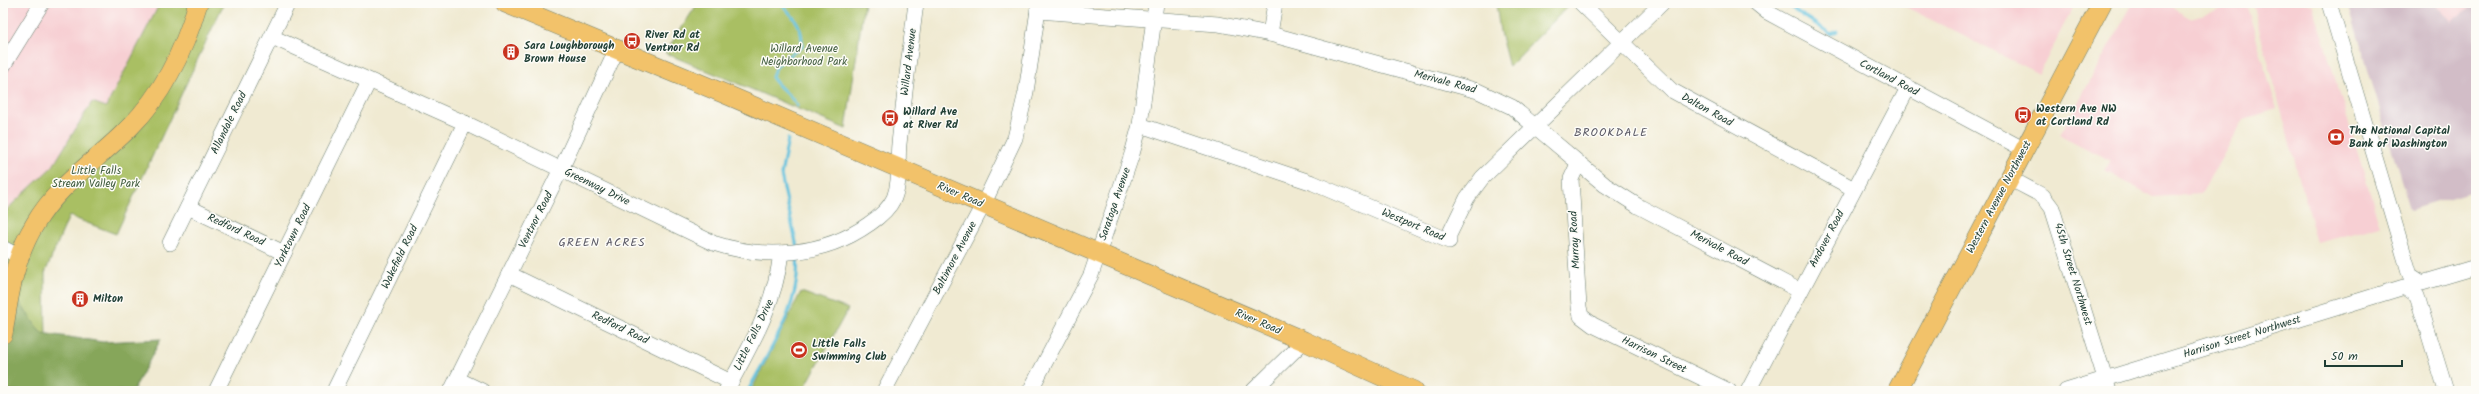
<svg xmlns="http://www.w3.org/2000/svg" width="2479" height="394" viewBox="0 0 2479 394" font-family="Kalam,sans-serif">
<rect width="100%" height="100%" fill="#fdfcf7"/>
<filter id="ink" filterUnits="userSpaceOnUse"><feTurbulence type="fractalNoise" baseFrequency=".025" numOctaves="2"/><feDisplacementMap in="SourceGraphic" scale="8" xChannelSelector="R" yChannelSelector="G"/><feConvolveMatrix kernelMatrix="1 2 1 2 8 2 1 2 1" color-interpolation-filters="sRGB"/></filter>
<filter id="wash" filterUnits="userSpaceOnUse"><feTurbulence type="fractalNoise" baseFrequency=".012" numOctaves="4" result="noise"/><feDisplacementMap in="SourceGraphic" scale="16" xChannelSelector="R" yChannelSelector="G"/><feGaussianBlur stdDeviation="0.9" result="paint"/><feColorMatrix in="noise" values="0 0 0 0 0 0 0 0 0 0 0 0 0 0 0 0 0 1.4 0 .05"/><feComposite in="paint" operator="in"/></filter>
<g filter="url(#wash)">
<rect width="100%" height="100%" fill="#f0ead2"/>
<g fill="#f7cfd3">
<polygon points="3,3 160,3 106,107 92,102 53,166 3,213"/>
<polygon points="1898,3 2075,3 2039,74"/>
<polygon points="2133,3 2163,3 2190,18 2246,3 2277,109 2244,119 2201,194 2154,197 2105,171 2111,161 2060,135"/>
<polygon points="2252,3 2312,3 2380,226 2317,243"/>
<polygon points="2436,3 2476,3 2451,23"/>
</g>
<polygon fill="#d2bdc7" points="2348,3 2436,3 2451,22 2476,3 2476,190 2410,210"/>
<g fill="#a9bf64" stroke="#647e4c">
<polygon points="160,3 224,3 116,234 69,216 45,273 46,342 3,391 3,213 53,166 92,102 106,107"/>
<polygon points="698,3 864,3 846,129 665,53"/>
<polygon points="1496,3 1571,3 1509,67 1500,32"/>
<polygon points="801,292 848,309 803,391 751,391"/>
</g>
<polygon fill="#86a65a" stroke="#527247" points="3,279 41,333 103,342 161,339 133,391 3,391"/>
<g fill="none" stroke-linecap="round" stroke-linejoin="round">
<g stroke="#61c2df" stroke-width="3">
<path d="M780,3C795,18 803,25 802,47C790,55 775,62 772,77C779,89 791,94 797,106"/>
<polyline points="1784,3 1831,34 1837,31"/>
<polyline points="788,139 781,175 797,247"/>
<path d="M748,391C769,350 802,305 797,257"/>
</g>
</g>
</g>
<g filter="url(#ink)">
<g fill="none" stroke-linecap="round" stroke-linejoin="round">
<g stroke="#687a6b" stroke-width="16">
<g id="minor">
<polyline points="1581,3 1671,90 1854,189"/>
<polyline points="1756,3 1767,12 2025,150"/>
<polyline points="2329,3 2410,275 2422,283 2476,267"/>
<polyline points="1037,11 1218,24 1270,34 1478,91 1512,107 1605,185 1638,206 1800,291"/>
<polyline points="1270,34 1275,3"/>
<path d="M272,37L465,123L713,243C764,260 824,256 869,224C878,218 889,209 894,198C901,181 897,162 899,144C904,97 910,50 916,3"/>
<polyline points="3,66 42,3"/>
<polyline points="1140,125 1313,183 1449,241 1449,235 1467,198 1482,178 1662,3"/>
<polyline points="1578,164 1571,179 1579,307 1581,316 1593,325 1729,391"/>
<polyline points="2009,178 2043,196 2052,208 2109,391"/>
<polyline points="188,207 284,253"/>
<polyline points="170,243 288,3"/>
<polyline points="3,248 18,256"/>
<polyline points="509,274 731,382"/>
<polyline points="457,379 482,391"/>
<polyline points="216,391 369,81"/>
<polyline points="334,391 465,123"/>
<polyline points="451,391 561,169 617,49"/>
<path d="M726,391C751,345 775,305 781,253"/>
<polyline points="884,391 983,205 1015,138 1026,92 1039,3"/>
<polyline points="1030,391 1091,275 1132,154 1140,125 1156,3"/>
<polyline points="1253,391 1304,341"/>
<polyline points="1748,391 1908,88"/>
<polyline points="2066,391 2404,287 2417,296 2446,391"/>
</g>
</g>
<g stroke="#687a6b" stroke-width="20">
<g id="major">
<polyline points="505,3 725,94 1304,341 1414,391"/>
<path d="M3,334C9,295 14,258 35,224C58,184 99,159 130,127C164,93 185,48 198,3"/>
<polyline points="1897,391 2102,3"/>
</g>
</g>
<use href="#minor" stroke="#fff" stroke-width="15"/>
<use href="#major" stroke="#f2c26a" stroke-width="19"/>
</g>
</g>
<defs>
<g id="bus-disc" transform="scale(0.9)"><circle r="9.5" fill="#c8321e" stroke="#fdfcf7"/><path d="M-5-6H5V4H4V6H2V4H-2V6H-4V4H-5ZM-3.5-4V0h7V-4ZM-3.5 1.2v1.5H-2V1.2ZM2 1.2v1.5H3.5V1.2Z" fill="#fff"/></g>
<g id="building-disc" transform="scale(0.9)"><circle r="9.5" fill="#c8321e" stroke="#fdfcf7"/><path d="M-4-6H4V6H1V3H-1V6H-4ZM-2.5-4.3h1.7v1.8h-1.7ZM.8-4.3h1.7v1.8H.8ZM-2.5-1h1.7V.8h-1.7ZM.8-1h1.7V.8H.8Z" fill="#fff"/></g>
<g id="bank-disc" transform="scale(0.9)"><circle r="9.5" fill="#c8321e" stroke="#fdfcf7"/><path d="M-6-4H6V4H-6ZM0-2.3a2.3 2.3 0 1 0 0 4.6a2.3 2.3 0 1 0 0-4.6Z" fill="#fff"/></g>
<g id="stadium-disc" transform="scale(0.9)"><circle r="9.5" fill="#c8321e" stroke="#fdfcf7"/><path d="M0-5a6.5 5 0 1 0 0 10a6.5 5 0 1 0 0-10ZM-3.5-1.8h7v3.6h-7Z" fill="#fff"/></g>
</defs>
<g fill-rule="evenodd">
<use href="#bus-disc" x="632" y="41"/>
<use href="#building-disc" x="511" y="52"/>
<use href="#bus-disc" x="2023" y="115"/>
<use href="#bus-disc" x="890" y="118"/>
<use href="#bank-disc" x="2336" y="137"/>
<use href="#building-disc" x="80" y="299"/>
<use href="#stadium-disc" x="799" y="350"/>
</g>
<g text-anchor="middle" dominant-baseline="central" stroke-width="3" stroke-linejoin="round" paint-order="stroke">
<g font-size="11" font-weight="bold" fill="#1f3d34" stroke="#fdfcf7" text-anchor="start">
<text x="645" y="35">River Rd at<tspan x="645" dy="13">Ventnor Rd</tspan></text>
<text x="524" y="46">Sara Loughborough<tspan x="524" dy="13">Brown House</tspan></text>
<text x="2036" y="109">Western Ave NW<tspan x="2036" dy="13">at Cortland Rd</tspan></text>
<text x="903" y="112">Willard Ave<tspan x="903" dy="13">at River Rd</tspan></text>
<text x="2349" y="131">The National Capital<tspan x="2349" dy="13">Bank of Washington</tspan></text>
<text x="93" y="299">Milton</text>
<text x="812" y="344">Little Falls<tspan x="812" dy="13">Swimming Club</tspan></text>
</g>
<g font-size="11" fill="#425e40" stroke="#fdfcf7">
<text x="804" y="49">Willard Avenue<tspan x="804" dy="13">Neighborhood Park</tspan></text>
<text x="96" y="171">Little Falls<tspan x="96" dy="13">Stream Valley Park</tspan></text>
</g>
<g font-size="11" fill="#1f3d34" stroke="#fdfcf7">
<text transform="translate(909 62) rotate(-83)">Willard Avenue</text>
<text transform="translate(1889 78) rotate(28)">Cortland Road</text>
<text transform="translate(1445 82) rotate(15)">Merivale Road</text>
<text transform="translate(1707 110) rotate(29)">Dalton Road</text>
<text transform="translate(229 123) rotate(-64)">Allandale Road</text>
<text transform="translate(597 187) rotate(26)">Greenway Drive</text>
<text transform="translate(960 195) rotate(23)">River Road</text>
<text transform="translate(1999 197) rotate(-62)">Western Avenue Northwest</text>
<text transform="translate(1115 204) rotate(-71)">Saratoga Avenue</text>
<text transform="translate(536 220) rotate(-63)">Ventnor Road</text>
<text transform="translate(1413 225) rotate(23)">Westport Road</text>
<text transform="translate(236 230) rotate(25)">Redford Road</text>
<text transform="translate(293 236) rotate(-64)">Yorktown Road</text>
<text transform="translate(1827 239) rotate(-62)">Andover Road</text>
<text transform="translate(1575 240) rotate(-93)">Murray Road</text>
<text transform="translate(1719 248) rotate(28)">Merivale Road</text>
<text transform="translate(400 257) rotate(-64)">Wakefield Road</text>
<text transform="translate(955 258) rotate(-62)">Baltimore Avenue</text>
<text transform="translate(2073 274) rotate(73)">45th Street Northwest</text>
<text transform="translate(1258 322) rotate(23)">River Road</text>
<text transform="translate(620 328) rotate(26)">Redford Road</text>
<text transform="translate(754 335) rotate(-64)">Little Falls Drive</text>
<text transform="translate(2242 337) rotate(-17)">Harrison Street Northwest</text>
<text transform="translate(1654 355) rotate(26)">Harrison Street</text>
</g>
<g font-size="12" letter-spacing="1" fill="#5d5c67" stroke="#fdfcf7">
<text x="1611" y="132">BROOKDALE</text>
<text x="602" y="242">GREEN ACRES</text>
</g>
</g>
<rect width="2479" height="394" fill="none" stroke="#fdfcf7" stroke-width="16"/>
<path d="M2325 360v6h77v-6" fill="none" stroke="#1f3d34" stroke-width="2"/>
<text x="2331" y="360" font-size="12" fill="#1f3d34" stroke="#fdfcf7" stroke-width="3" paint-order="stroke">50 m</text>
</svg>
